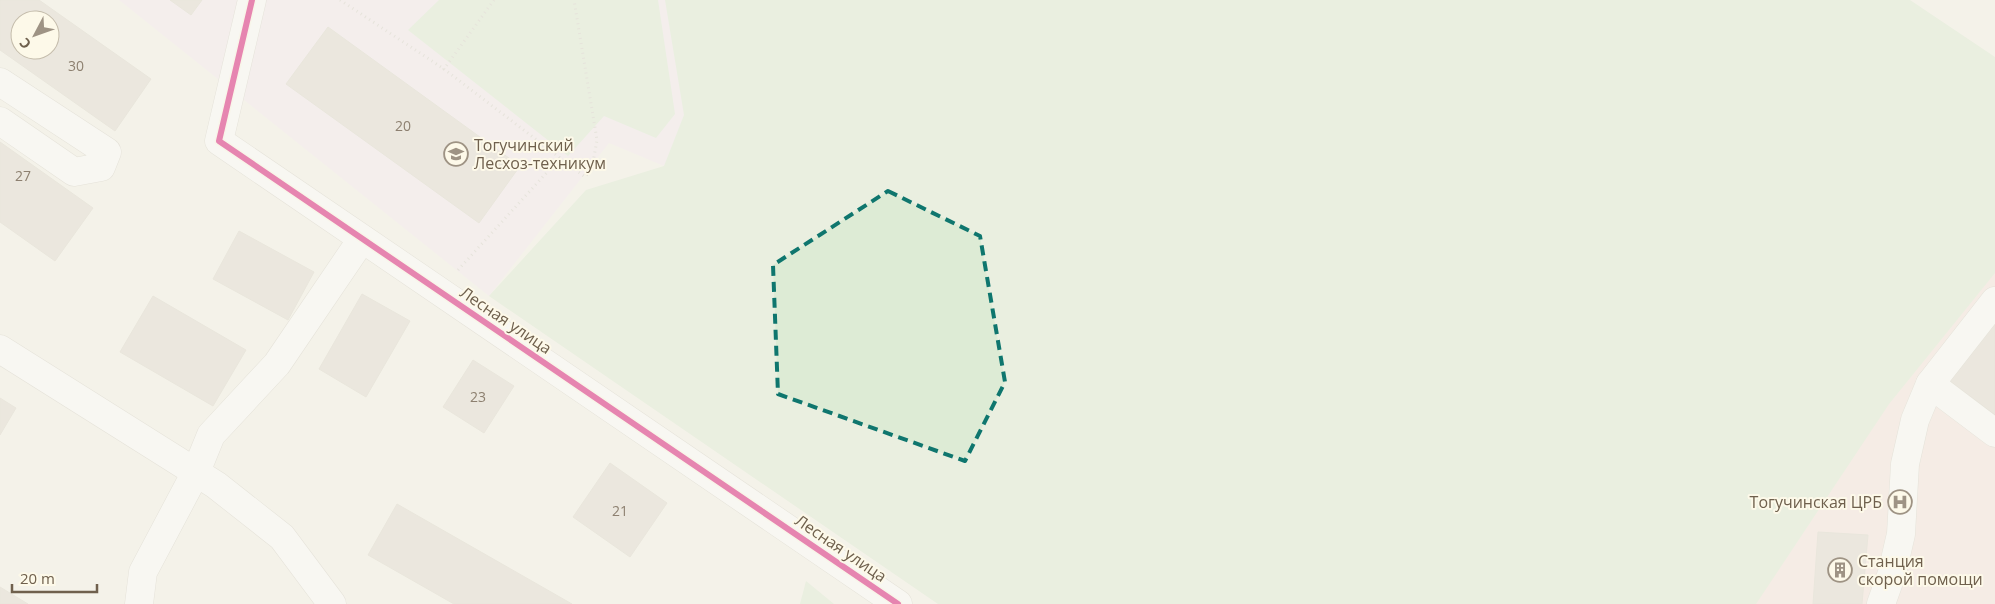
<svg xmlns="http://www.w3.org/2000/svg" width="1995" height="604" viewBox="0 0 1995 604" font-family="'Open Sans',sans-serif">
<rect width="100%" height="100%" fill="#f4f2e9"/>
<polygon fill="#f3e9f0" points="119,0 695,0 703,116 664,166 609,143 489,296"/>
<polygon fill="#f5e5e0" points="1995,232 1995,604 1738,604"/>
<g fill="#ddebd5">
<polygon points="439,0 658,0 675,114 656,138 604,116 568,156 408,30"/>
<polygon points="665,0 1910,0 1995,57 1995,273 1889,404 1756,604 938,604 489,296 586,190 664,166 684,115"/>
<polygon points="806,581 834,604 800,604"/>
</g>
<g fill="#dfdad1" stroke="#dcd7cc" fill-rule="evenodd">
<path d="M0,0H39L151,79L115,131L0,50ZM20,20H50V50H20Z"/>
<polygon points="170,0 202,0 191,15"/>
<polygon points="328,27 520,166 479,223 286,84"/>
<polygon points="0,142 93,208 55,261 0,222"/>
<polygon points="239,231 314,272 288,320 213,279"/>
<polygon points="362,294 410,321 366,397 319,369"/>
<polygon points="153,296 246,350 213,406 120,352"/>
<polygon points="1995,323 1995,415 1950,381"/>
<polygon points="473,360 514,386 484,433 443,407"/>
<polygon points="0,398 16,408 0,435"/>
<polygon points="610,463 667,503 630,557 573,517"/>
<polygon points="397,504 572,604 454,604 368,555"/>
<polygon points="1818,532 1868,535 1862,604 1813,604"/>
<polygon points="0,587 28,604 0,604"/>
</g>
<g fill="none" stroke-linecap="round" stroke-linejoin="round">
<g stroke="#d3cfc7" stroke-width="29">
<g id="minor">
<polyline points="252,0 219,141 898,604"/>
<polyline points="0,82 107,152 101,167 74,172 0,121"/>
<polyline points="1995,301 1930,384 1995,433"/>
<polyline points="0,349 216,485 282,537 332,604"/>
<polyline points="139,604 143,572 196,472 211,435 277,364 362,239"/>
<polyline points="1881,604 1892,573 1901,534 1905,464 1915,420 1930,384"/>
</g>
</g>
<g stroke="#d6d1ca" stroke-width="3" stroke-dasharray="1 4" stroke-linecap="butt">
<polyline points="340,0 444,69"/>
<polyline points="494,0 444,69 585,177 592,168 597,140 574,0"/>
<polyline points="458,270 560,158"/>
</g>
<use href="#minor" stroke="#fdfdfc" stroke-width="28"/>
<g stroke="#fdf9e9" stroke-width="9">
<polyline id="cycleway" points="252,0 219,141 898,604"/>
</g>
<use href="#cycleway" stroke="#d6006c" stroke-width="6"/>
</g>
<path d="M0 0H1995V604H0ZM888,191L980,236L1005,382L965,461L778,394L773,265Z" fill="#f4f2e9" fill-opacity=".55" fill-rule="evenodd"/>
<path fill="none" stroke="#0f766e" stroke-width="4" stroke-dasharray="10 6" stroke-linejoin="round" d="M888,191L980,236L1005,382L965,461L778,394L773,265Z"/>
<defs>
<g id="university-ring" transform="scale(1.25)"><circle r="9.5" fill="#fdf9e9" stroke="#9e9384" stroke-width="1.5"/><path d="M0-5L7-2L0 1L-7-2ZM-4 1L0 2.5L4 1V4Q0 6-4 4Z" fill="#9e9384"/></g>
<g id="hospital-ring" transform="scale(1.25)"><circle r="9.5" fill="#fdf9e9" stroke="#9e9384" stroke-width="1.5"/><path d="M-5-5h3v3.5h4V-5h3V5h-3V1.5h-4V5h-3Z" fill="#9e9384"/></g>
<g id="building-ring" transform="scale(1.25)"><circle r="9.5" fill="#fdf9e9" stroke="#9e9384" stroke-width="1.5"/><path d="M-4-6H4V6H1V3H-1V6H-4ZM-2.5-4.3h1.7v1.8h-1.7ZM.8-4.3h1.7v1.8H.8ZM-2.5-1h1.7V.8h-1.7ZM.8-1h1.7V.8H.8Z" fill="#9e9384"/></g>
</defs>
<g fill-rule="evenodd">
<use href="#university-ring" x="456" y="154"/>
<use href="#hospital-ring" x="1900" y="502"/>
<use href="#building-ring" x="1840" y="570"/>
</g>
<g text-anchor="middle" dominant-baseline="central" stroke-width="4" stroke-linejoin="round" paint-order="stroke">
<g font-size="14" fill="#8d8070">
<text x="76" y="65">30</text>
<text x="403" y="125">20</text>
<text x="23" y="175">27</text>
<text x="478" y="396">23</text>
<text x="620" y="510">21</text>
</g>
<g font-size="16" fill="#6f604d" stroke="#fdf9e9" text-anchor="start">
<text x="474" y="145">Тогучинский<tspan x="474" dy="18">Лесхоз-техникум</tspan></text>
<text x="1882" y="502" text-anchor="end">Тогучинская ЦРБ</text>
<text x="1858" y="561">Станция<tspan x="1858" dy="18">скорой помощи</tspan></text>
</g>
<g font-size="16" fill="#6f604d" stroke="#fdf9e9">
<text transform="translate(506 320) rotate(34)">Лесная улица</text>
<text transform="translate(841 548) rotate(34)">Лесная улица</text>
</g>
</g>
<g transform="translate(35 35) rotate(229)"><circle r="24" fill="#fdf9e9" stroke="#c4bcab"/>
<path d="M0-4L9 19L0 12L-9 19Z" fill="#9e9384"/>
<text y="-8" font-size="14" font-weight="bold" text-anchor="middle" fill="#6f604d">С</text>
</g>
<path d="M12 584v8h85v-8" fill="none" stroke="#6f604d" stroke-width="2.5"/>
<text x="20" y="584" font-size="15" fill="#6f604d" stroke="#fdf9e9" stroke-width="4" paint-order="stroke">20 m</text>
</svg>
